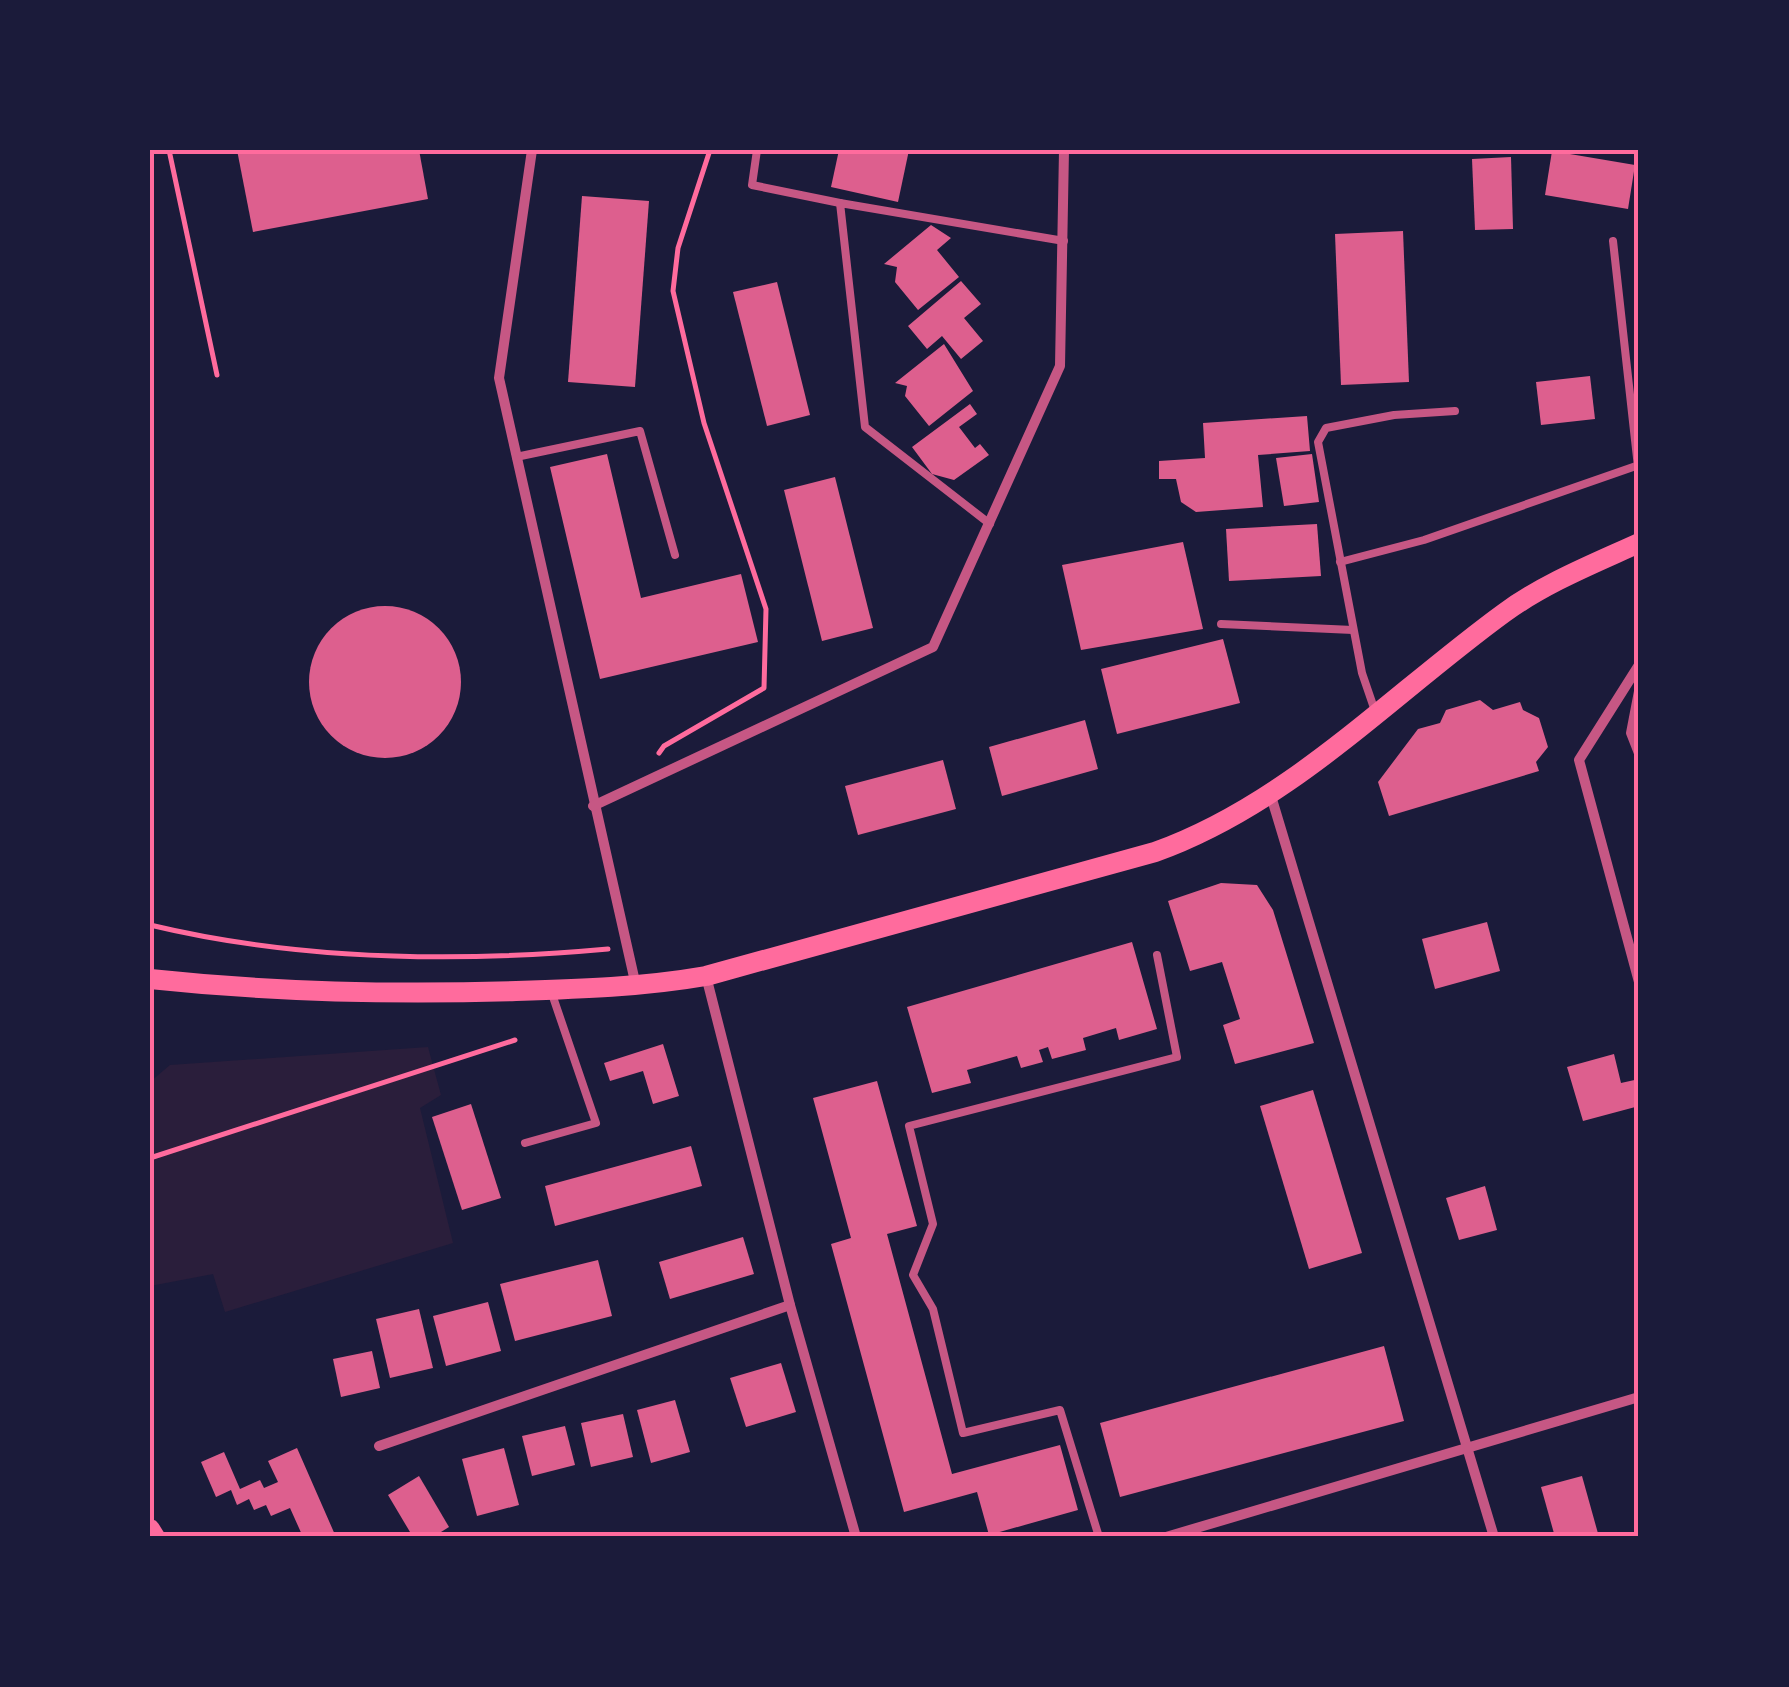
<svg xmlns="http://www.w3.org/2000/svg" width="1789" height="1687" viewBox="0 0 1789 1687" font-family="'Sofia Sans Condensed',sans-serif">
<rect width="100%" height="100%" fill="#1b1b3a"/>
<polygon fill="#2a1e3b" points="428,1047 441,1095 420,1108 453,1243 225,1312 213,1274 150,1286 150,1082 170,1065"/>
<g fill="#dd5f8e">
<polygon points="237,150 419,150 428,199 253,232"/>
<polygon points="839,150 909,150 898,202 831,187"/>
<polygon points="1552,151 1635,165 1628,209 1545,195"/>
<polygon points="1511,157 1513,229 1475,230 1472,159"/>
<polygon points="582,196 649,201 635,387 568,382"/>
<polygon points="931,225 951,238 937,250 959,277 918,310 895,282 897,267 884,264"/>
<polygon points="1403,231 1409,382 1341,385 1335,234"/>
<polygon points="961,281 981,304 964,318 983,341 961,359 942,336 927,349 908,326"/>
<polygon points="777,282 810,415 767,426 733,292"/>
<polygon points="944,344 973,391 929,426 905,396 907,386 895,383"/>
<polygon points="1590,376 1595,419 1541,425 1536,382"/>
<polygon points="970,404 977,414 959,427 975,448 980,444 989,455 954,480 932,474 912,447"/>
<polygon points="1307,416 1310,451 1258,455 1263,507 1196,512 1181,502 1176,479 1159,479 1159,461 1205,458 1203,423"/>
<polygon points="607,454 641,598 741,574 758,642 600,679 550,467"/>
<polygon points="1312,454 1319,502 1284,506 1276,458"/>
<polygon points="835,477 873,628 822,641 784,490"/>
<polygon points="1317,524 1321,576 1229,581 1226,529"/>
<polygon points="1183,542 1203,629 1081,650 1062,565"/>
<circle cx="385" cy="682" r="76"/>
<polygon points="1223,639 1240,703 1117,734 1101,669"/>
<polygon points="1480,700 1493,710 1520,702 1523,710 1539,718 1548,747 1536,762 1539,771 1389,816 1378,782 1418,729 1440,723 1446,710"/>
<polygon points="1085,720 1098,769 1002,796 989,747"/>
<polygon points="943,760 956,809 858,835 845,786"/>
<polygon points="1221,883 1257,885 1273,910 1314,1043 1235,1064 1223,1025 1240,1019 1222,962 1190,971 1168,901"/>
<polygon points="1487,922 1500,971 1435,989 1422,939"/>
<polygon points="1132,942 1157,1029 1119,1040 1116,1028 1083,1038 1086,1050 1052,1059 1048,1047 1039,1050 1043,1062 1021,1068 1017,1056 967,1070 971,1083 932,1093 907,1007"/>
<polygon points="663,1044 679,1096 653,1104 643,1071 610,1081 604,1063"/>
<polygon points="1614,1054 1621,1083 1639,1079 1639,1106 1583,1121 1567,1067"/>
<polygon points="877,1081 917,1226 887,1234 952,1474 1060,1445 1078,1510 989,1535 977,1492 904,1512 831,1244 851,1238 813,1098"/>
<polygon points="1313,1090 1362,1253 1309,1269 1260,1106"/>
<polygon points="471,1104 501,1198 462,1210 432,1117"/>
<polygon points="691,1146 702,1186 555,1226 545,1186"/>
<polygon points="1485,1186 1497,1230 1459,1240 1446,1198"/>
<polygon points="743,1237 754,1274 670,1299 659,1262"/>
<polygon points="598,1260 612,1316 515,1341 500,1284"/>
<polygon points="488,1302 501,1351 446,1366 433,1316"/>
<polygon points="419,1309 433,1368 390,1378 376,1319"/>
<polygon points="1384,1346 1404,1421 1120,1497 1100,1423"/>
<polygon points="372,1351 380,1388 341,1397 333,1359"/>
<polygon points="781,1363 796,1412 746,1427 730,1378"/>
<polygon points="675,1400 690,1452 651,1463 637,1410"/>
<polygon points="623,1414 633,1457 591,1467 581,1423"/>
<polygon points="565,1426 575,1465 532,1476 522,1436"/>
<polygon points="297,1448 336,1537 303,1537 290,1508 271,1516 266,1505 254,1510 249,1499 237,1505 231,1490 216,1497 201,1462 224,1452 240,1489 260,1480 264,1488 278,1482 268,1461"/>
<polygon points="504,1448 519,1505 477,1516 462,1459"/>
<polygon points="419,1476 449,1527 433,1537 413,1537 388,1495"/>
<polygon points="1582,1476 1599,1537 1555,1537 1541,1487"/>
</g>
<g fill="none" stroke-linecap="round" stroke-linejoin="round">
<g stroke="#ff6b9d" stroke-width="5">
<polyline points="169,150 217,375"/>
<polyline points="659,753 664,746 764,688 766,609 704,423 673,291 678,248 710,150"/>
<path d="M150,925C300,961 455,963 608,949"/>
<polyline points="150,1158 515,1040"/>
</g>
<g stroke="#c65784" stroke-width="8">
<polyline points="757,150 752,185 840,203"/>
<polyline points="1613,241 1639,476"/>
<polyline points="516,457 640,431 675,555"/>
<polyline points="990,524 865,427 840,203 1064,241"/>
<polyline points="1340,562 1424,540 1636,466"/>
<polyline points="1221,624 1353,630"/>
<polyline points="1639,686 1630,733 1639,756"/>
<polyline points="1375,711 1362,673 1318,442 1326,428 1394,415 1455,411"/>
<polyline points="525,1143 596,1123 552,994"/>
<polyline points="1099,1537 1060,1410 963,1433 933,1309 913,1275 933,1224 909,1126 1177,1057 1157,955"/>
</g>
<g stroke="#c65784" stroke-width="10">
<polyline points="532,150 499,378 636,986"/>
<polyline points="1639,665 1579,760 1639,982"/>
<polyline points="1271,796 1494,1537"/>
<polyline points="593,806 933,647 1060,366 1064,150"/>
<polyline points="706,976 790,1305 856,1537"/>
<polyline points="379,1446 790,1305"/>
<polyline points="1166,1537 1639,1397"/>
</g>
<g stroke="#ff6b9d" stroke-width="20">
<path d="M150,979C272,992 393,995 516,991C580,989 643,987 706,976L1155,852C1289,804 1390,696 1504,613C1545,583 1593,564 1639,543"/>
<polyline points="150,1529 155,1537"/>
</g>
</g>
<rect width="1789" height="1687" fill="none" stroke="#1b1b3a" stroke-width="305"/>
<rect x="152" y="152" width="1484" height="1382" fill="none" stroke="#ff6b9d" stroke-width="4"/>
</svg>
